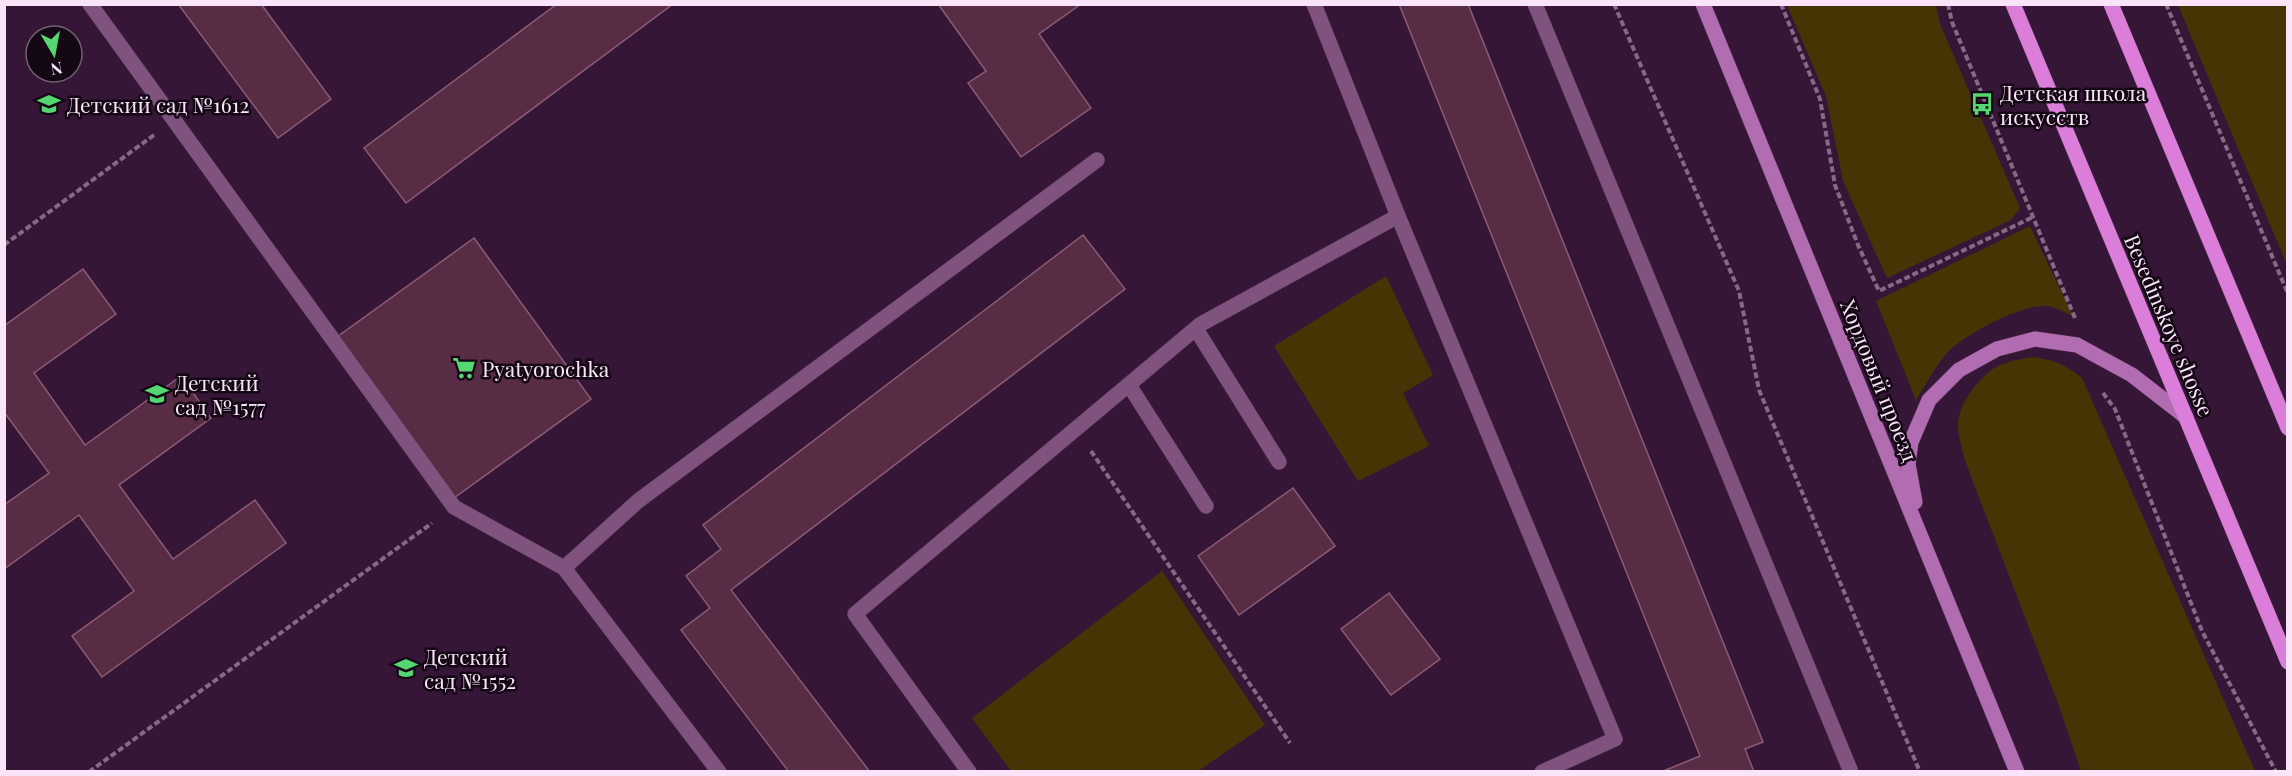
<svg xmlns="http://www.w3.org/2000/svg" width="2292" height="776" viewBox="0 0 2292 776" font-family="'Playfair Display',serif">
<rect width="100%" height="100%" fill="#361636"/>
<g fill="#463504">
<polygon points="1787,5 1936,5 1940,24 2020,208 2011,220 1887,278 1843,181 1826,96"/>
<polygon points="2178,5 2287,5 2287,265"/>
<path d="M2030,226L2073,316C2065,313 2055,307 2047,306C2021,304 1965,334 1947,353C1935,367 1926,384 1916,400L1876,301Z"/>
<polygon points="1386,276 1433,375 1403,393 1429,446 1358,481 1274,346"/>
<path d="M2033,357C2054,360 2066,365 2082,378L2255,771H2081L2059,706L1964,458C1962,447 1958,436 1958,425C1958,404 1979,377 1996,367C2007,361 2021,359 2033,357Z"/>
<polygon points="1162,571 1265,725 1198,771 1011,771 972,718"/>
</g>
<g fill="#582c44" stroke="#8c5c74" stroke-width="1.5">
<polygon points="178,4 261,4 331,99 278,138"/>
<polygon points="557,4 673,4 406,203 364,148"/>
<polygon points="938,4 1081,4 1039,34 1091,108 1021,157 968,83 986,71"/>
<polygon points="1399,4 1468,4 1763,742 1745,749 1754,772 1661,772 1700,756"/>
<polygon points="1083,235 1125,289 731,590 870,772 789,772 681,630 710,608 686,576 721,549 703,525"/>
<polygon points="474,238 591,399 454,498 337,337"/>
<polygon points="83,269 116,314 34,373 85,445 181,376 211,418 119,485 173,559 255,500 286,543 102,677 72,636 134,591 79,515 4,569 4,505 49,473 4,412 4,326"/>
<polygon points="1293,488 1335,546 1239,615 1198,556"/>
<polygon points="1389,593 1440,659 1391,695 1341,629"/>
</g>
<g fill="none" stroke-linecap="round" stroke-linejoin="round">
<g stroke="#513351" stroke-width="16">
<g id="service">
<polyline points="90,4 454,507 564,568 719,772"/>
<polyline points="1314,4 1398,216 1615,739 1542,772"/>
<polyline points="1535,4 1851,772"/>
<polyline points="1196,329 1279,462"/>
<polyline points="1129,385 1206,506"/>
<polyline points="564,568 638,501 1097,160"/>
<polyline points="969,772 855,614 1201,324 1398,216"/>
</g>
</g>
<g stroke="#513351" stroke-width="16">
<g id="secondary">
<polyline points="1703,4 2017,772"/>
<polyline points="1915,502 1908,464 1911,442 1929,400 1959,370 1997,349 2035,339 2077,345 2132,375 2186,417"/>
</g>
</g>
<g stroke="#513351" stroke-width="16">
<g id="primary">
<polyline points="2013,4 2288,662"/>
<polyline points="2111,4 2288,428"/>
</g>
</g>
<g stroke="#856985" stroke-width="4" stroke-dasharray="6 3" stroke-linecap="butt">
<polyline points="1614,4 1739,291 1759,390 1920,772"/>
<polyline points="1781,4 1820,99 1835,185 1858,245 1879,291 2033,217"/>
<polyline points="1948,4 1952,22 2075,318"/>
<polyline points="2166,4 2288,294"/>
<polyline points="4,245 154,135"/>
<polyline points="2103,393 2115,409 2202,631 2276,772"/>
<polyline points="1091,451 1290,743"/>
<polyline points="89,772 432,523"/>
</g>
<use href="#service" stroke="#7f537e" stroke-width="15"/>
<use href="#secondary" stroke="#b26cb1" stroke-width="15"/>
<use href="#primary" stroke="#da7ed9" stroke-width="15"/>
</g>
<defs>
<g id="school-bare" transform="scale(1.8)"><path d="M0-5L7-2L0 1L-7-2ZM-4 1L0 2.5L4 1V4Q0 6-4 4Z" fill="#56d671" stroke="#150815" stroke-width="2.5" paint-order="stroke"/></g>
<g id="bus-bare" transform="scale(1.8)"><path d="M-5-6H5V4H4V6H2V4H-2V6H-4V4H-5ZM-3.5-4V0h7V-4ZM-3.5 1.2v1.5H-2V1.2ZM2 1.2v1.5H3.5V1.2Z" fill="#56d671" stroke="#150815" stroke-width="2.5" paint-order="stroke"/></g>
<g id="supermarket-bare" transform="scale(1.8)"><path d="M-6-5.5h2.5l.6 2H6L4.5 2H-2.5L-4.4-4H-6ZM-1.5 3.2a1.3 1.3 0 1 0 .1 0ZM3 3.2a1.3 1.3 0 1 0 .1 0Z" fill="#56d671" stroke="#150815" stroke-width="2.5" paint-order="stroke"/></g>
</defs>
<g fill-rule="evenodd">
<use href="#school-bare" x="49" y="104"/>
<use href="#bus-bare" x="1982" y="104"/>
<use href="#supermarket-bare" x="464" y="368"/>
<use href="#school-bare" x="157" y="394"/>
<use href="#school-bare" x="406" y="668"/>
</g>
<g text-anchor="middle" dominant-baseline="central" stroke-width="5" stroke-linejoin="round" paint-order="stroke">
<g font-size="21" fill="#fae4f9" stroke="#150815" text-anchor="start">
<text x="2000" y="92">Детская школа<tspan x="2000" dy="24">искусств</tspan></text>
<text x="67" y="104">Детский сад №1612</text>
<text x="482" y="368">Pyatyorochka</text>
<text x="175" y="382">Детский<tspan x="175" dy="24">сад №1577</tspan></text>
<text x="424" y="656">Детский<tspan x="424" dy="24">сад №1552</tspan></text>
</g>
<g font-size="21" fill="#fae4f9" stroke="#150815">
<text transform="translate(2170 325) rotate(67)">Besedinskoye shosse</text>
<text transform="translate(1880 380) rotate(68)">Хордовый проезд</text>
</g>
</g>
<rect width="2292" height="776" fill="none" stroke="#fae4f9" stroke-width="12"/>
<g transform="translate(54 54) rotate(170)"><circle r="28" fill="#150815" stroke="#716070" stroke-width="1.5"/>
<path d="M0-4.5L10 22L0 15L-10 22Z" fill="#56d671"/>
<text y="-9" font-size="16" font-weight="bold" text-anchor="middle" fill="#fae4f9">N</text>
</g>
</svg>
